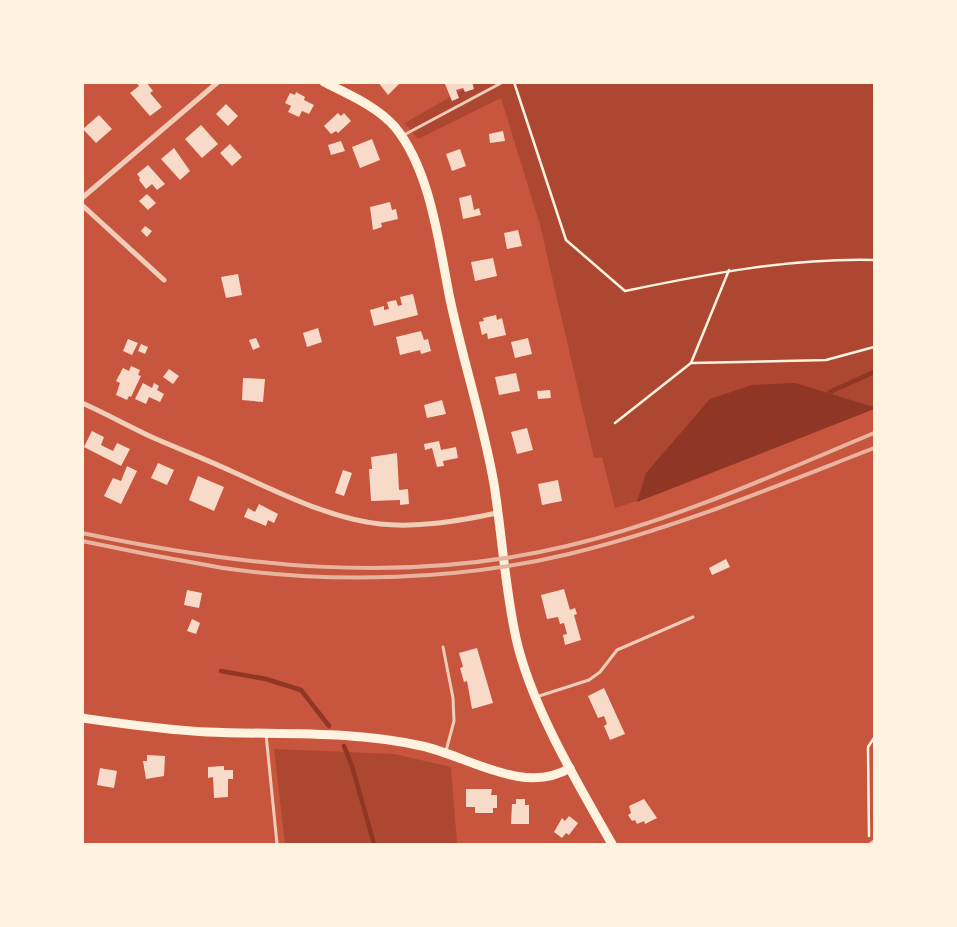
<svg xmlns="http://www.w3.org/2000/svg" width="957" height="927" viewBox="0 0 957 927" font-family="'Source Sans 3',sans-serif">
<rect width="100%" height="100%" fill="#c8553d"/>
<g fill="#ae4732">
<polygon points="474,83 874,83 874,409 658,494 615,508 602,457 594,458 540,225 501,98 418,139 405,123"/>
<polygon points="274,749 394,754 451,767 457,844 285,844"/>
</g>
<polygon fill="#8f3625" points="795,383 874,407 874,409 637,502 646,473 710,399 752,385"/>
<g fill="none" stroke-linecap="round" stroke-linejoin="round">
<g stroke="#8f3625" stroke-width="4.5">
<polyline points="831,395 830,392 874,372"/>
<polyline points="221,671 266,679 301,690 329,726"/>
<polyline points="344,746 352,766 374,844"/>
</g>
</g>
<g fill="#f7dbc8">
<polygon points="136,82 146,82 153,91 150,93 162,107 150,116 130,93 139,86"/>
<polygon points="378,82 401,82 388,95"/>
<polygon points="450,82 472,82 474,89 465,92 463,88 456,90 459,98 452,101 445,84"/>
<polygon points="296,92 305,97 304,100 314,105 309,114 302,111 299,117 288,112 291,106 285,103 290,93 295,95"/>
<polygon points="226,104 238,116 228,126 216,114"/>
<polygon points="338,113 341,116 344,113 351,121 338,133 336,131 331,134 324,126"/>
<polygon points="99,115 112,129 96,143 83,129"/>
<polygon points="201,125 218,144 202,158 185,139"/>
<polygon points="503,131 505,141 490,143 489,134"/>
<polygon points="372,139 380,160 360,168 352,147"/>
<polygon points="341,141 345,151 331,155 328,145"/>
<polygon points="230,144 242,157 232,166 220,153"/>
<polygon points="174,148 190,171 180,180 161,159"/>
<polygon points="460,149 466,166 452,171 446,154"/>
<polygon points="148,165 165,184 157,190 152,184 146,189 139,180 140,178 137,174"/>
<polygon points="147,194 156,203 148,210 139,201"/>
<polygon points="471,195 474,210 479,208 481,215 463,219 459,198"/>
<polygon points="390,202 392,210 396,209 398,219 381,223 382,227 373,230 370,207"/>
<polygon points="145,226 152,231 147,237 141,231"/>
<polygon points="518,230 522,246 507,249 504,233"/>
<polygon points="493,258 497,276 475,281 471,262"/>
<polygon points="238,274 242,295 226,298 221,277"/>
<polygon points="413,294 418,315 374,326 370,310 384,306 384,310 389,309 387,302 396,300 398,306 402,305 400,297"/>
<polygon points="496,315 497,320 502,318 506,335 488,339 487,333 482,335 479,322 484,321 483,318"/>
<polygon points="318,328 322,342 307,347 303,333"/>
<polygon points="421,331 424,340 428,339 431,351 421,354 420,350 400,355 396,337"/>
<polygon points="256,338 260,347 253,350 249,340"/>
<polygon points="528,338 532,354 515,358 511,342"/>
<polygon points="128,339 138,343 132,355 123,351"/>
<polygon points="141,344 148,347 145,354 138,351"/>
<polygon points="131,366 140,370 138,375 141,376 131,397 129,396 127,400 116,395 120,383 116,381 123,368 129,371"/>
<polygon points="169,369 179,376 173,384 163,377"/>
<polygon points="516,373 520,391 499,395 495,377"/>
<polygon points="243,378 265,379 263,402 242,400"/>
<polygon points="143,383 152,388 154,383 159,386 157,390 164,394 160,402 149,397 146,404 135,399"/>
<polygon points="550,390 551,398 538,399 537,391"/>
<polygon points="442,400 446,414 427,418 424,405"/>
<polygon points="527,428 533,450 517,454 511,432"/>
<polygon points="92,431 104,437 101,445 113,451 117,443 130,449 121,466 84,447"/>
<polygon points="439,441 441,450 456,447 458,458 443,461 444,466 437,467 432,448 425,450 424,444"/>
<polygon points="397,453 399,490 408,489 409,504 400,505 400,500 371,501 369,469 372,469 371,457"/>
<polygon points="158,463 174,470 167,485 151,478"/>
<polygon points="127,466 137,471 121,504 104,496 113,478 121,481"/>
<polygon points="343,470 352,473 344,496 335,493"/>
<polygon points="198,476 224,487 214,511 189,500"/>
<polygon points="558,480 562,501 542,505 538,484"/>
<polygon points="259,504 278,514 274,523 268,520 266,526 244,517 248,508 255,512"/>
<polygon points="726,559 730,567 712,575 709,568"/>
<polygon points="564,589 570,610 575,608 577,614 574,615 581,640 565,645 563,635 567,634 564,623 560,624 558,617 547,619 541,595"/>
<polygon points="187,590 202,593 199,608 184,605"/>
<polygon points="192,619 200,623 196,634 187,631"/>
<polygon points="477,648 493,703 472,709 467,681 464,682 460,668 463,667 459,653"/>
<polygon points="604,688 625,734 610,740 604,726 607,724 604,716 598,718 588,696"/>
<polygon points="147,755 165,756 164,776 146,779 143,761 147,761"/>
<polygon points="224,766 224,770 233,770 233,779 228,779 228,797 214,798 213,777 208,778 208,767"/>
<polygon points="100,768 117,771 114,788 97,785"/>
<polygon points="466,789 492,789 491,795 497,795 497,808 493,808 493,813 475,813 475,807 466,807"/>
<polygon points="516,799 525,799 525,805 529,805 529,824 511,824 512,804 516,804"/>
<polygon points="644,799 657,818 645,824 644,821 637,824 635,820 632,821 628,815 631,813 629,806"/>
<polygon points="569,816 578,823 569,835 566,833 562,838 554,832 562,818 565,821"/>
</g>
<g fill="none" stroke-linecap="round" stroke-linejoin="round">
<g stroke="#fff3e0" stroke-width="2.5">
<path d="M514,82L566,240L625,291C707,274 790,258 874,260"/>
<polyline points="691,363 729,270"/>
<polyline points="615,423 691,363 826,360 874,347"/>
<polyline points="869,836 868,747 874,738"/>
</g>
<g stroke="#f1ccb7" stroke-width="3">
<polyline points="402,136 503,82"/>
<polyline points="443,647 453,698 454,721 446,751"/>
<polyline points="536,697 589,680 600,672 617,650 693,617"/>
<polyline points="266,734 277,844"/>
<polyline points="870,844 874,841"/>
</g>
<g stroke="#f1ccb7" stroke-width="5">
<polyline points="82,198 218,82"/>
<polyline points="82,205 164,280"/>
<path d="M82,403C107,414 130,427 154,438C179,449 205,459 231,471C278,492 328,518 380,524C419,528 458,521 497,513"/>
</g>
<g stroke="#fff3e0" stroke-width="9">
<path d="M324,82C348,94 378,107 395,127C431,171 439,245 450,299C463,361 483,421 494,484C502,535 505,588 516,638C531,706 578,784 612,844"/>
<path d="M82,718C124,724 165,730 207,732C278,735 351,730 422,746C468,756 524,796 570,768"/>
</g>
<g stroke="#e9b49f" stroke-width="4">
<path d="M82,533C244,567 404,585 567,546C673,521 774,475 874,433"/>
<path d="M82,541C129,551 176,560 223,568C334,584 460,580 569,554C674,529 774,487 874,448"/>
</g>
</g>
<rect width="957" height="927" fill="none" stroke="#fff3e0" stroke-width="168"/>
</svg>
